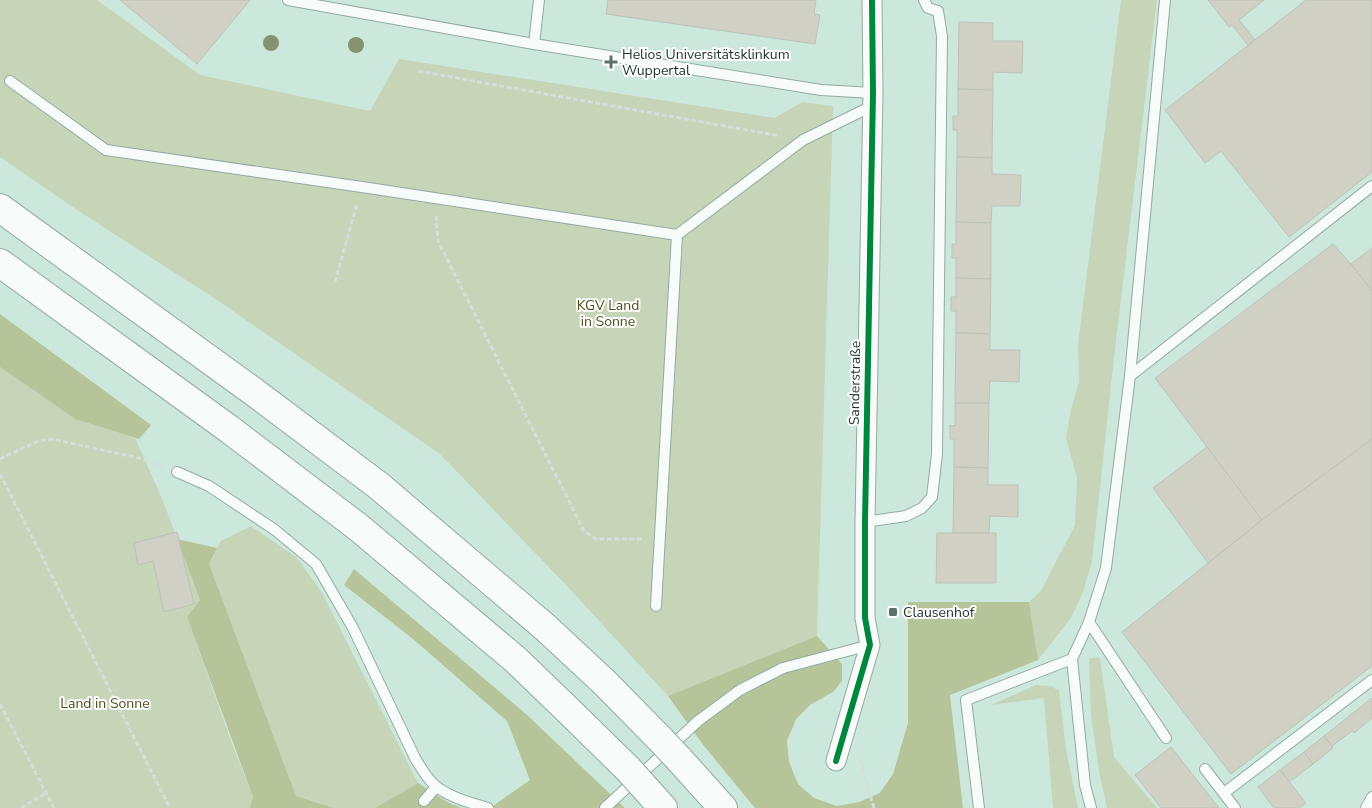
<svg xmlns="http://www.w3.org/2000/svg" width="1372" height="808" viewBox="0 0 1372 808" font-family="'Nunito Sans',sans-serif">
<rect width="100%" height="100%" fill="#cce8dd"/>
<g fill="#c6d4b8">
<polygon points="0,0 97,0 200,75 370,111 399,59 775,118 802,102 833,106 817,636 668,696 568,587 440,454 217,300 77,210 0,157"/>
<polygon points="1121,0 1157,0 1115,349 1092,561 1083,592 1071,618 1038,660 1029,602 1041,591 1075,525 1077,478 1066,438 1071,409 1079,382 1078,345"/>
<polygon points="0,367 75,419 135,438 163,501 200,600 187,617 232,744 255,802 252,808 0,808"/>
<polygon points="251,526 296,557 321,591 418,783 375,808 334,808 296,796 209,564 221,541"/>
<polygon points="1089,658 1100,658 1114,757 1157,808 1107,808 1100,777 1091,715"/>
<polygon points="1036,685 1051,686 1059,691 1066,749 1078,808 1053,808 1044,698 991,705"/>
</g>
<g fill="#b6c49a">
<polygon points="0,314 151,425 139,439 75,419 0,367"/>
<polygon points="177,539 217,548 209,564 296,796 334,808 250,808 253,797 187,617 200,600"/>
<polygon points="354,569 526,714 625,808 490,808 530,780 507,721 413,639 344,585"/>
<polygon points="908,602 1029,602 1038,660 950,695 963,808 755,808 704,746 668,696 817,636 842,664 842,681 833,692 810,705 796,719 787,741 789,762 798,784 814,798 837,806 859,802 880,793 893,774 908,723"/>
<polygon points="418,783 449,803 462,808 375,808"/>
</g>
<g fill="#d0d0c4" stroke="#bdc2b9">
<polygon points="120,0 250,0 197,64"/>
<polygon points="608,0 816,0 814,14 820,15 815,44 606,14"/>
<polygon points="1208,0 1264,0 1239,20 1255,40 1248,45 1232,25 1229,27"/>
<polygon points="1306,0 1372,0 1372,172 1289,237 1221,151 1205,163 1165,110"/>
<polygon points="959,22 993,23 993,41 1023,41 1022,73 993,72 993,90 958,89"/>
<polygon points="958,89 993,90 992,158 957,157 957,130 953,130 953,116 958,116"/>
<polygon points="957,157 992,158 992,174 1021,175 1020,206 992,206 991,223 956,222"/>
<polygon points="956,222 991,223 991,279 956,278 956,258 952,258 952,244 956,244"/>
<polygon points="1333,244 1351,264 1372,291 1372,439 1262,520 1155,378"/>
<polygon points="1372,248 1372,291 1351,264"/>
<polygon points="956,278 991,279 990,334 956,333 956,311 951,311 951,297 956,297"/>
<polygon points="956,333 990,334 990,350 1020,350 1019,382 990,381 989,403 955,403"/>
<polygon points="955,403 989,403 988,468 954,467 954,439 950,439 950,425 955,426"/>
<polygon points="1372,439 1372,666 1231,774 1122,632 1262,520"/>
<polygon points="1207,447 1262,520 1208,563 1153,488"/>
<polygon points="954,467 988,468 988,485 1018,485 1018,517 990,516 989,533 953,533"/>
<polygon points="177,532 194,604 164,612 153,561 138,565 134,543"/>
<polygon points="937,533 996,533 996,583 936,583"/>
<polygon points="1372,698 1372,718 1354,733 1352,731 1332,746 1324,736"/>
<polygon points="1324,736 1333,748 1313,764 1304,752"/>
<polygon points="1171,747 1219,808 1161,808 1135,775"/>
<polygon points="1304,752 1313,764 1289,782 1280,770"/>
<polygon points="1280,770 1306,803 1299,808 1274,808 1258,787"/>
</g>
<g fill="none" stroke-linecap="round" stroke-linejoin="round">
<g stroke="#94aaa2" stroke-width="12">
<g id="lane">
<polyline points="288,0 534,44 821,90 873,93"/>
<polyline points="534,44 539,0"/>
<polyline points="10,81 106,150 362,187 677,235"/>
<polyline points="1130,376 1372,186"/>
<path d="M177,472L209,486L275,530L316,564L353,628L415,758C430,784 437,791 465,801C472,803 480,806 488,808"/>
<polyline points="865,522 906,516 922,508 932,497 937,454 942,36 938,11 928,8 924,0"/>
<polyline points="656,606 677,235 803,140 872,106"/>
<polyline points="1089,622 1166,738"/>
<polyline points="1072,659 1085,785 1091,808"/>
<polyline points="1205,769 1235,808"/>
<polyline points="1224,793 1372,680"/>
<polyline points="424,801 436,787"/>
<polyline points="605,808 698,721 740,690 783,668 870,645"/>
<polyline points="979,808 966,700 1072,659 1089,622 1106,568 1130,376 1165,0"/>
<polyline points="1366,808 1372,797"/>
</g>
</g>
<g stroke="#94aaa2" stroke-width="21">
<polyline id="street" points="836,761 870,645 865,618 865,522 873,93 872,0"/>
</g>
<g stroke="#94aaa2" stroke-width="30">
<g id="highway">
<polyline points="0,208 254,392 379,486 546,628 605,683 661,740"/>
<polyline points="0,263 229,429 358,527 516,660 573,715 628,769"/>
<polyline points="678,758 723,808"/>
<polyline points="646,789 663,808"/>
</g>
</g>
<g stroke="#d4deda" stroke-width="3" stroke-dasharray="5 2.5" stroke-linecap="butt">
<polyline points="418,71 780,136"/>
<polyline points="436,216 438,241 584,531 596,539 643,539"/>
<polyline points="335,282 357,204"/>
<polyline points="0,459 38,441 52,439 139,458 162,466"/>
<polyline points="0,474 170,808"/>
<polyline points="0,704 54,808"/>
<polyline points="860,760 874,808"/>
<polyline points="21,808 46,793"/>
</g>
<use href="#lane" stroke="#f7fcfa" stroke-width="10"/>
<use href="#street" stroke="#f7fcfa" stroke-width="19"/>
<use href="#highway" stroke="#f7fcfa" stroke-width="28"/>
<g stroke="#94aaa2" stroke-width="30" stroke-linecap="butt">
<g id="highway-bridge">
<polyline points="661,740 678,758"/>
<polyline points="628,769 646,789"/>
</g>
</g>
<use href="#highway-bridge" stroke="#f7fcfa" stroke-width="28"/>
<g stroke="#fff" stroke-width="9">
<polyline id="cycleway" points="836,761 870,645 865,618 865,522 873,93 872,0"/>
</g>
<use href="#cycleway" stroke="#00873e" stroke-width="6"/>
</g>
<g fill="#869371">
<circle cx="271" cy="43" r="8"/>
<circle cx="356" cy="45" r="8"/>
</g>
<g fill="#5c7269" stroke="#fff" stroke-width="2">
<path d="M608.5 54.5h5v5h5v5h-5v5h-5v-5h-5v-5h5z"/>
<rect x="888" y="607" width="10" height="10" rx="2.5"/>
</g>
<g text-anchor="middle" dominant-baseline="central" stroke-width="4" stroke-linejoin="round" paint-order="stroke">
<g font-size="14" fill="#1f322b" stroke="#fff" text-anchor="start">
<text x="622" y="54">Helios Universitätsklinkum<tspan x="622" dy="16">Wuppertal</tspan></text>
<text x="903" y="612">Clausenhof</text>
</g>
<g font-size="14" fill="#4c4d19" stroke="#fff">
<text x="608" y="305">KGV Land<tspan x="608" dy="16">in Sonne</tspan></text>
<text x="105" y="703">Land in Sonne</text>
</g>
<g font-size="14" fill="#1f322b" stroke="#fff">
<text transform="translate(855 383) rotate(-89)">Sanderstraße</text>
</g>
</g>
</svg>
